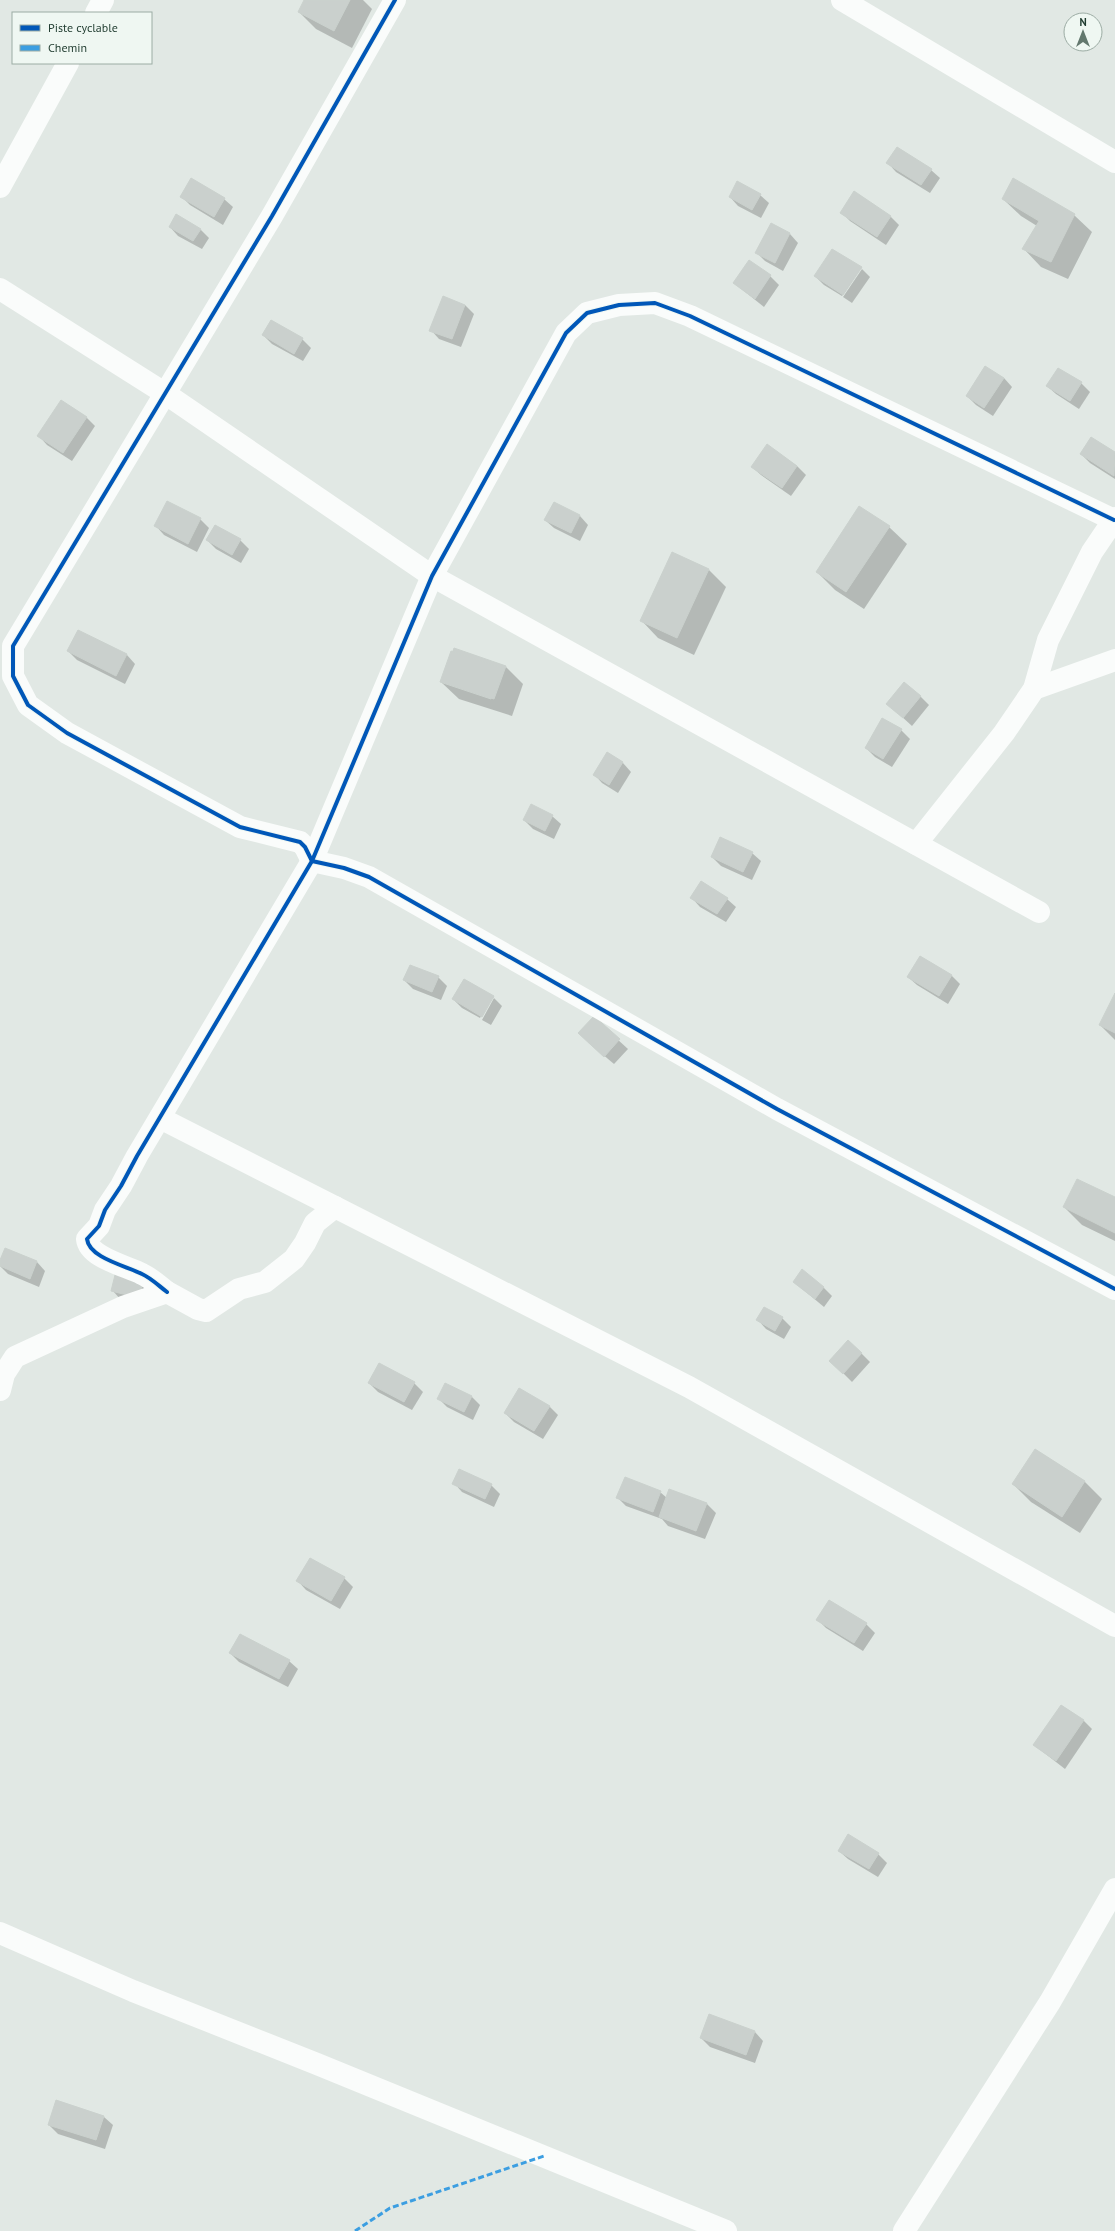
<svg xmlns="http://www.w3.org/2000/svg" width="1115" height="2231" viewBox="0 0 1115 2231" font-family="'PT Sans',sans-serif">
<rect width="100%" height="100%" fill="#e1e8e4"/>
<g fill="#0003">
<polygon points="305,0 363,0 372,9 352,48 316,29 299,12"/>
<polygon points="888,163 931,170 940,178 930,193 896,172"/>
<polygon points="760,195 769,203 761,218 738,206 730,197"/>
<polygon points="181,196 224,199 233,207 223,225 190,205"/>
<polygon points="1003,199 1074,215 1092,232 1068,279 1041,267 1024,249 1037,226 1021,216"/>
<polygon points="841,212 890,216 899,225 886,245 850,221"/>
<polygon points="771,224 790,234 798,243 783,271 765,261 756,252"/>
<polygon points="170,227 200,229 209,238 202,249 178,236"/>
<polygon points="833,250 862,269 860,269 842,296 824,285 815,276"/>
<polygon points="862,269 870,277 852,303 843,297"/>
<polygon points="770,276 779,285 764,307 734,283"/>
<polygon points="465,305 474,314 461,347 439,339 431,330"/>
<polygon points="263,335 302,339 311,348 303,361 272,344"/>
<polygon points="1058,369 1081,383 1090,392 1079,409 1056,394 1047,386"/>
<polygon points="1004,378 1012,387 993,416 976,405 967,396"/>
<polygon points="86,417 95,426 72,461 47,445 39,436"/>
<polygon points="1092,439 1115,453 1115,479 1090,463 1081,454"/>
<polygon points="767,446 797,466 806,475 791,496 761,475 752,467"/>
<polygon points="554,503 580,516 588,525 580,541 554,528 545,520"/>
<polygon points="200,519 209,528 197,552 164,535 156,526"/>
<polygon points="215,526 240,540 249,549 241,563 216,549 207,540"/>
<polygon points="889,527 907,544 864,609 835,590 817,572"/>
<polygon points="709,570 726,587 694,655 658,638 641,620"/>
<polygon points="78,631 127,655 135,664 125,684 77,660 68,651"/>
<polygon points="505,666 523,684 512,716 459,699 441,682"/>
<polygon points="920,696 929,705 912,726 888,704"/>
<polygon points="901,730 910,739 892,767 875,757 866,748"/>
<polygon points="607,754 623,763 631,772 618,793 602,783 594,774"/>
<polygon points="552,816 561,824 554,839 533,829 524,820"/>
<polygon points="752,853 761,861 752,880 721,866 712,857"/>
<polygon points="692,898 727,899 736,907 726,922 700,907"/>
<polygon points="951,975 960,984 948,1004 917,985 908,977"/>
<polygon points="438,977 447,986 441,1000 413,989 404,980"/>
<polygon points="1115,995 1115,1040 1100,1025"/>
<polygon points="493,997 502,1006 491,1025 482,1020 494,998 491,998 480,1018 462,1008 453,999"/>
<polygon points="594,1018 628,1049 614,1064 588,1042"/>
<polygon points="1115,1198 1115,1241 1082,1225 1064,1207"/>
<polygon points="6,1249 37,1262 45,1271 39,1287 8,1274 0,1266"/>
<polygon points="143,1279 148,1306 121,1300 113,1291"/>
<polygon points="794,1282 823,1287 832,1296 824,1307"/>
<polygon points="782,1318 791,1327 784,1339 766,1329 758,1320"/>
<polygon points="861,1353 870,1362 852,1382 839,1369"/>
<polygon points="369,1383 414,1383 423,1392 412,1410 378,1392"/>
<polygon points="471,1396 480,1405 473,1420 447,1407 438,1398"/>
<polygon points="549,1406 558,1415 543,1439 514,1422 505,1413"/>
<polygon points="1036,1450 1085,1482 1102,1499 1080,1533 1031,1502 1013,1484"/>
<polygon points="454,1483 491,1485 500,1494 494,1507 462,1492"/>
<polygon points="670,1490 707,1504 716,1513 705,1539 668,1526 662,1519 626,1506 617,1497 660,1492 667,1498"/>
<polygon points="344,1578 353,1587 340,1609 306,1590 298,1581"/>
<polygon points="829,1601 866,1624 875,1633 863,1651 826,1628 818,1620"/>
<polygon points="230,1653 289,1661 298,1669 288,1687 239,1662"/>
<polygon points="1062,1706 1084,1721 1092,1729 1065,1769 1034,1745"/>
<polygon points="839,1851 878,1854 887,1863 878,1877 848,1859"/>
<polygon points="755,2032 763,2041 755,2063 710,2047 701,2038"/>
<polygon points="56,2102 104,2117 113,2125 105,2149 58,2134 49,2125"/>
</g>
<g fill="#cad0cd" stroke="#cad1cd">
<polygon points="304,0 350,0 334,31 298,12"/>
<polygon points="897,147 932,169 921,185 886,163"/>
<polygon points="191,178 225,198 214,217 180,197"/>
<polygon points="1013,178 1075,214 1051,262 1022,249 1039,221 1002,199"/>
<polygon points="737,181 761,194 752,210 729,197"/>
<polygon points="854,191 891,216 877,237 840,213"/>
<polygon points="176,214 201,229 193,241 169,227"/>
<polygon points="771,223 790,233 775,263 755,253"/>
<polygon points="832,249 862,267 843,295 814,276"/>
<polygon points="749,260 771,275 755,299 733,283"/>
<polygon points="443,296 465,305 452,339 429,331"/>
<polygon points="271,320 303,338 294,354 262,335"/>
<polygon points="985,366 1004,378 984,408 966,396"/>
<polygon points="1058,368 1082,382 1070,401 1046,386"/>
<polygon points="61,400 87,417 63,453 37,436"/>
<polygon points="1091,437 1115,452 1114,476 1080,454"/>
<polygon points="767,444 797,466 782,488 751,467"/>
<polygon points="167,501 201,518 188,544 154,526"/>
<polygon points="554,502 580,515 571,533 544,520"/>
<polygon points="859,506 890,526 846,592 816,572"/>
<polygon points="215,525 241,539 232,555 206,540"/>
<polygon points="672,552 709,569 677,638 640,621"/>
<polygon points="78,630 127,654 116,676 67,651"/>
<polygon points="454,648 506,666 494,699 442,681"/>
<polygon points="451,651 502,668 491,699 440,682"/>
<polygon points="904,682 921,696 903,718 886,704"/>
<polygon points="882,718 902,729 883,759 865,748"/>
<polygon points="607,752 623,762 609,785 593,775"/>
<polygon points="531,804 553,815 545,831 523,820"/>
<polygon points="720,837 753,852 743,872 711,857"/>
<polygon points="701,881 728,898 717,914 690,898"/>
<polygon points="920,956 952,975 939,996 907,977"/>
<polygon points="410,965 439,976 432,992 403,980"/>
<polygon points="464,979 494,996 482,1017 452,999"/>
<polygon points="1115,993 1115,1033 1099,1025"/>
<polygon points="594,1016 620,1039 604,1057 578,1033"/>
<polygon points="1077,1179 1115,1197 1115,1233 1063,1207"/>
<polygon points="5,1248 37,1261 30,1279 0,1266 0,1260"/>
<polygon points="802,1269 824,1287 815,1299 793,1282"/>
<polygon points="116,1271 144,1278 139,1298 111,1291"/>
<polygon points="764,1307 783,1317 775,1331 756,1320"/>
<polygon points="848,1340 862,1353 843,1374 829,1361"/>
<polygon points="379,1363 415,1382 404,1402 368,1383"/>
<polygon points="445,1383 472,1396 464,1412 437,1399"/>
<polygon points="519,1388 550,1406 534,1431 504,1413"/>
<polygon points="1035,1449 1085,1481 1062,1517 1012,1484"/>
<polygon points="459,1469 492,1484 485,1499 452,1484"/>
<polygon points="625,1477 661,1491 653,1512 616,1498"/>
<polygon points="669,1489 707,1503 696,1531 659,1517"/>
<polygon points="310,1558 345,1577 331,1601 296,1581"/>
<polygon points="829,1600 867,1623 854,1643 816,1620"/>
<polygon points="240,1634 290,1660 279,1679 229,1653"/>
<polygon points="1061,1705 1084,1720 1056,1761 1033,1745"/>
<polygon points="848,1834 879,1853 869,1869 838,1851"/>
<polygon points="709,2014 755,2031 746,2055 700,2038"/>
<polygon points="56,2100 104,2116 96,2140 48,2125"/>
</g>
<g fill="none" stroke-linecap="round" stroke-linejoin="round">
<g stroke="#fafcfb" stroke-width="22">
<polyline points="395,0 272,216 13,646 13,676 28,705 67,733 240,827 300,842 305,847 312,861 344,868 369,877 777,1109 1115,1289"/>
<polyline points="842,0 1115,162"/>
<polyline points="96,13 103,0"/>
<polyline points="0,187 68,63"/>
<polyline points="0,289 166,394 432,576 1039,912"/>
<polyline points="1034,689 1115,660"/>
<polyline points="916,844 1004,733 1034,689 1048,640 1092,552 1115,518"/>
<polyline points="160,1118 689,1387 1115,1626"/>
<path d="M167,1292C159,1286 151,1278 142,1274C127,1266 89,1258 87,1239L99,1226L105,1210L121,1186L137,1156L312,861L432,576L566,333L587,313L619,305L655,303L690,316L1114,520"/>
<polyline points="0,1390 4,1374 15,1357 123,1307 167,1292 198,1309 206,1311 239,1289 265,1282 294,1259 305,1243 315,1223 335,1207"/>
<polyline points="904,2231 1050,2002 1115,1889"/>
</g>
<polyline stroke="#fafcfb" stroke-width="22" points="0,1933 133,1991 317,2064 726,2231"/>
<polyline stroke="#3c9ee1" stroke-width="3" stroke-dasharray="6 3" stroke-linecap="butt" points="355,2231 390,2208 544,2156"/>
<g stroke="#eff7f2" stroke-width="6">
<g id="cycleway">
<polyline points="395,0 272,216 13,646 13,676 28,705 67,733 240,827 300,842 305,847 312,861 344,868 369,877 777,1109 1115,1289"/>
<path d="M167,1292C159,1286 151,1278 142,1274C127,1266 89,1258 87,1239L99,1226L105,1210L121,1186L137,1156L312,861L432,576L566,333L587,313L619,305L655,303L690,316L1114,520"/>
</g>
</g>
<use href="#cycleway" stroke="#0057b8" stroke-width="4"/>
</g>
<rect x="12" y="12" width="140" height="52" fill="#eff7f2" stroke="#9caca4"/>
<rect x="20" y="25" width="20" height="6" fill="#0057b8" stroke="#9caca4"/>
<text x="48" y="32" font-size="12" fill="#1f3b2f">Piste cyclable</text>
<rect x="20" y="45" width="20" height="6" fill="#3c9ee1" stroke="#9caca4"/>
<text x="48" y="52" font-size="12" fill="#1f3b2f">Chemin</text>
<g transform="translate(1083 32)"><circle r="19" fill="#eff7f2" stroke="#9caca4"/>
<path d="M0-3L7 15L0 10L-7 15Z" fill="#63786e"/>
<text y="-6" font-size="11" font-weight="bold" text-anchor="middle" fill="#1f3b2f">N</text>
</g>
</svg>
